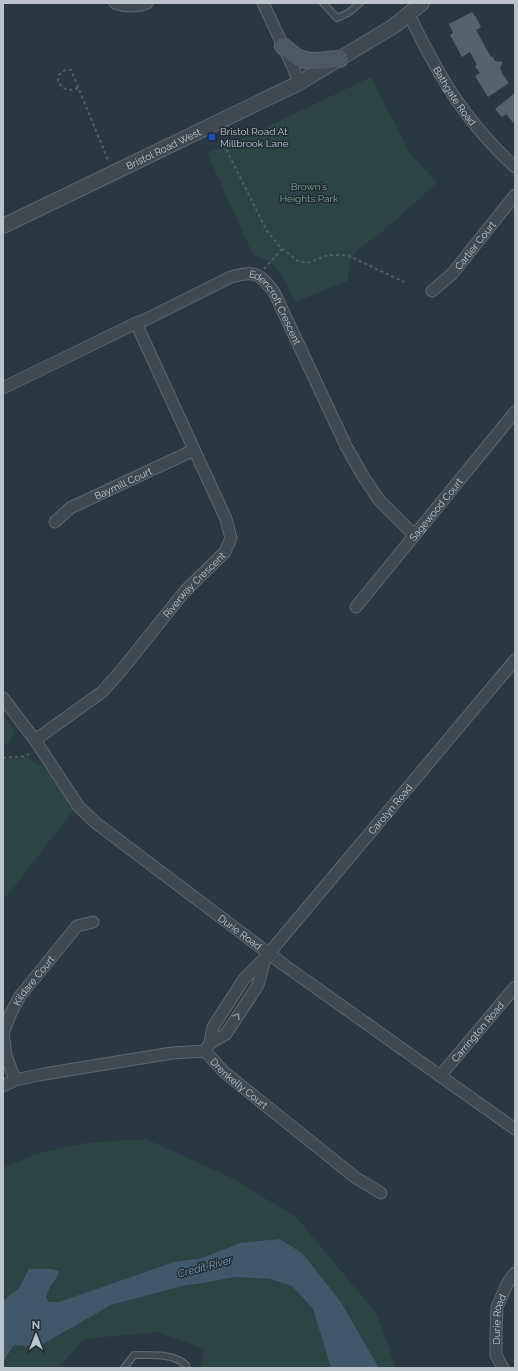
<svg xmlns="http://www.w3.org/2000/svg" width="518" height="1371" viewBox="0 0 518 1371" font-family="Raleway,sans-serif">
<rect width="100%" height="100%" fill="#293843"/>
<g fill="#2c4443">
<path d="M371,77L410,153L437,183L381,233L355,252L349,265L348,281L295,302C285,281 279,261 253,255L207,153L250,135Z"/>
<path d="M3,716L14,730C13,737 11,744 3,746Z"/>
<polygon points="27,757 39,765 42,765 77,806 3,901 3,760"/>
<polygon points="146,1139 230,1177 296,1217 377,1314 396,1368 379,1368 341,1302 303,1254 240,1243 202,1258 174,1262 59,1302 49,1302 46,1297 48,1290 57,1280 19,1288 3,1301 3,1168 35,1154 85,1143"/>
<polygon points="235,1277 270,1279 292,1286 313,1309 331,1368 201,1368 204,1349 157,1332 85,1339 58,1368 3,1368 3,1362 14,1345 38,1347 111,1305 186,1285 204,1283"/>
</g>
<path fill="#40586a" d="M280,1239L303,1254L341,1302L379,1368H331L313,1309L292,1286L270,1279L235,1277L204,1283L186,1285L111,1305L38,1347L14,1345L3,1362V1301L19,1288L29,1269H51L59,1271C56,1282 49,1286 46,1297L49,1302H59L174,1262L202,1258L240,1243Z"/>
<g fill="#55636f">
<polygon points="472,12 476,17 481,27 476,30 491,57 492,56 495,61 503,62 500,68 502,71 501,72 509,83 488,97 475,76 480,73 475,66 477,65 470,52 462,57 450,35 453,33 449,24"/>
<polygon points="515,93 515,125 506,114 502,117 495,109"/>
</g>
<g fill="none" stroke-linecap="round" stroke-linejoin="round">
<g stroke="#5c6770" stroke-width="8">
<g id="service">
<polyline points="323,3 337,18 348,13 360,3"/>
<path d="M124,1368L134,1355C152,1355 173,1353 186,1365V1368"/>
</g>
</g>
<g stroke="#5c6770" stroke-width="13">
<g id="minor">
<path d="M115,3C124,7 138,7 147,3"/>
<polyline points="263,3 293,67 299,83"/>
<path id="s1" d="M409,15C417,30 424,46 433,61C454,101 481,136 515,167"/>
<path id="s2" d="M432,291L452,274L515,195"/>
<path id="s3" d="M3,388L136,323L145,320L231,277C255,270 259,273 274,292L346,446L363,476L379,500L414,535"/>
<path id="s4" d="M55,522L70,508L194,450"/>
<path id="s5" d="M356,607L515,412"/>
<path id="s6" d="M3,698L35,740L79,807L96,823L284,965L515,1129"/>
<path id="s7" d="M35,740L102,692L120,672L185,591L225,552L231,538L226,519L136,323"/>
<polyline points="210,1043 226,1034 258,985 265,959"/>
<path id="s8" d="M205,1051L210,1043L213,1027L244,979L265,958L515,660"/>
<path id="s9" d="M440,1076L515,987"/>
<path id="s10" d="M15,1080L6,1055L3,1033L11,1013L20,996L77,926L93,922"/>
<path id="s11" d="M3,1086L15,1080L44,1074L172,1053L205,1051L224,1072L356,1178L381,1193"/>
<path id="s12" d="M503,1368L496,1355V1333L497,1307L508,1282L515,1273"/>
</g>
</g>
<g stroke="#5c6770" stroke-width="16">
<g id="tertiary">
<path id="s13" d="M3,226L299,83L394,26L422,3"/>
</g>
</g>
<g stroke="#5c6770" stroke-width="18">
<path id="secondary" d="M283,46C288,50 293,55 299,58C312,64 326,59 340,59"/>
</g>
<g stroke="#4c6161" stroke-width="2" stroke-dasharray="3 3" stroke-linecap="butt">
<polyline points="78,88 70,90 63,88 58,82 59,75 65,70 71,70 108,160"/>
<polyline points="221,139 267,231 281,248 298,261 307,263 328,255 347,255 404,282"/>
<polyline points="264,269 282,249"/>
<polyline points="3,758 26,756 32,752"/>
</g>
<use href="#service" stroke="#3e4952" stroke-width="5.5"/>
<use href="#minor" stroke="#3e4952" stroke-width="11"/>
<use href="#tertiary" stroke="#3e4952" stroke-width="14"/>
<use href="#secondary" stroke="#4c5965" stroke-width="16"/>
</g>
<defs><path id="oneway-chevron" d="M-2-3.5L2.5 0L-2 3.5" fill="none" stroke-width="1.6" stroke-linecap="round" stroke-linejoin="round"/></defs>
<use stroke="#838d95" href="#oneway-chevron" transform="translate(237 1016) rotate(-58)"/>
<rect fill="#1a4fb4" stroke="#222e38" stroke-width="1.5" x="208" y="133" width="8" height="8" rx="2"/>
<g text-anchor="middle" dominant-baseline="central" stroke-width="3" stroke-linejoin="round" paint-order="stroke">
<g font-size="10" fill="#bbc4cc" stroke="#222e38">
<text stroke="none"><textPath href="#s1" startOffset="93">Bathgate Road</textPath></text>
<text stroke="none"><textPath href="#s13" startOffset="178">Bristol Road West</textPath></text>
<text stroke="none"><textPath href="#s2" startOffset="63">Cartier Court</textPath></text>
<text stroke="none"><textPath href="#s3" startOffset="317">Edencroft Crescent</textPath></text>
<text stroke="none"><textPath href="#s4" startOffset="79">Baymill Court</textPath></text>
<text stroke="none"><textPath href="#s5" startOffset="126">Sagewood Court</textPath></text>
<text stroke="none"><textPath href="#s7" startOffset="224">Riverway Crescent</textPath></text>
<text stroke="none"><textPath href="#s8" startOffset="307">Carolyn Road</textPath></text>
<text stroke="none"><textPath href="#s6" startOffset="337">Durie Road</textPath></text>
<text stroke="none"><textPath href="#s10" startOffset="110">Kildare Court</textPath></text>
<text stroke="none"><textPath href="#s9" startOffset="58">Carrington Road</textPath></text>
<text stroke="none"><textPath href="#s11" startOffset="253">Drenkelly Court</textPath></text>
<text stroke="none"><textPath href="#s12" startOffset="51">Durie Road</textPath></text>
</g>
<g font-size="10" fill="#bbc4cc" stroke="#222e38" text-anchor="start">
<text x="220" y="131">Bristol Road At<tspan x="220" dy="12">Millbrook Lane</tspan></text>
</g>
<g font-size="10" fill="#7ba07e" stroke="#222e38">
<text x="309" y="186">Brown's<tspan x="309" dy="12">Heights Park</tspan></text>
</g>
<g font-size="11" font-style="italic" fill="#7e98ac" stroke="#222e38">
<text transform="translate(205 1267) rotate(-15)">Credit River</text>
</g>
</g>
<rect width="518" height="1371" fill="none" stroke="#bbc4cc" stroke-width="8"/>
<g transform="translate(36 1335)" stroke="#222e38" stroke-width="3" paint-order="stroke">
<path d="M0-3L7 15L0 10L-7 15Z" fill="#bbc4cc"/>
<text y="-6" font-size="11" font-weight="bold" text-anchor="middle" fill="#bbc4cc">N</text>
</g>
</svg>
